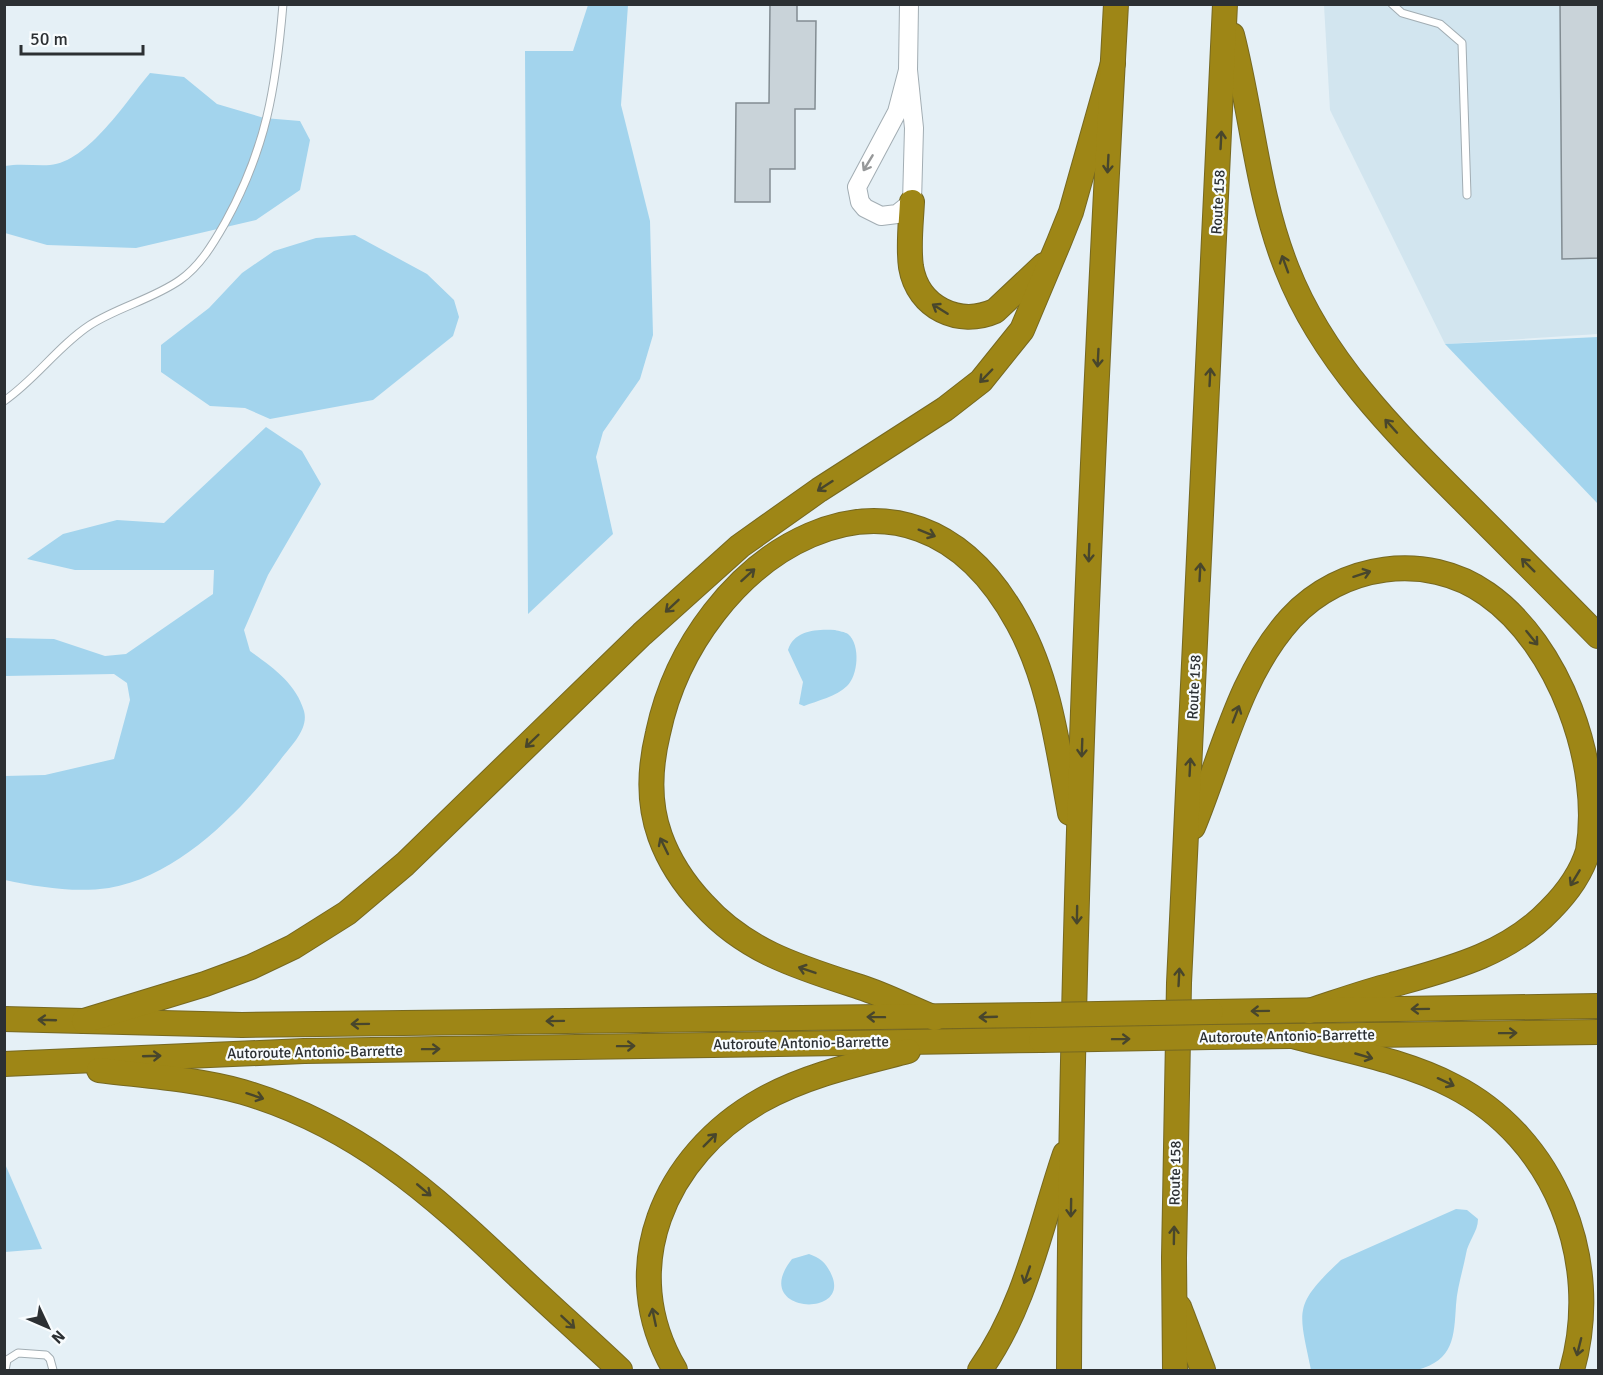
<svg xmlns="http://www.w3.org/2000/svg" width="1603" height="1375" viewBox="0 0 1603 1375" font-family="Signika,sans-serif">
<rect width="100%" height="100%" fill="#e5f0f6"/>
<polygon fill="#d2e5ef" points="1324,5 1598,5 1598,334 1445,344 1330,110"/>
<g fill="#a3d4ed">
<polygon points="588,5 628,5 621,105 650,221 653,335 640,379 603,432 596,457 613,534 528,614 525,51 573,51"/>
<path d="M150,73L184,77L217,104L264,118L300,121L310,140L300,190L256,220L136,248L47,245L5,233V166C20,163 35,166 50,165C88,162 127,100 150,73Z"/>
<polygon points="355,235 427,274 454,300 459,317 453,336 373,400 270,419 245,408 210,406 161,372 161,345 209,308 242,273 274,251 316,238"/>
<polygon points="1598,337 1598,504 1445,344"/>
<path d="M266,427L302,451L321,484L268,575L244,630L250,651C272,667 296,683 304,711C309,729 291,746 281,759C240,812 179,876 109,888C74,893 38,887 5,880V776L45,775L114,759L130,700L127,683L114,674L5,676V638L54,639L105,656L126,654L213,594L214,570H75L27,559L63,534L117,520L164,523Z"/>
<path d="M835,630C839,631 845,632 848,634C861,645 858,676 847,686C837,696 817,701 804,706L799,704L803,682L788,650C794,630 817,629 835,630Z"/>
<polygon points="5,1164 42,1249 5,1252"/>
<path d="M1456,1209L1467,1210L1478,1219C1478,1232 1468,1241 1466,1254C1463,1270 1457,1288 1456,1305C1454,1337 1454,1360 1417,1370H1311C1299,1310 1292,1306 1341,1260Z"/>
<path d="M809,1254C821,1258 827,1264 832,1276C850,1319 749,1313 792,1259Z"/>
</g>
<g fill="#c9d3d9" stroke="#828c92" stroke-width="1.5">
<polygon points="770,4 797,4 797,21 816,21 815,109 795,109 795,169 770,169 770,202 735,202 736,103 769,103"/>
<polygon points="1560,4 1599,4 1599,258 1562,259"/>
</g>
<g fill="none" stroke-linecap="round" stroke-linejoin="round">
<g stroke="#a2adb3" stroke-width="9">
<g id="lane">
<polyline points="1392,4 1402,13 1440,24 1462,43 1467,195"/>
<path d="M4,401C36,379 58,346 90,325C118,307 153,299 180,280C200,266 213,244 225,223C266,149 276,88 283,4"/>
<polyline points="5,1370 7,1360 18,1353 46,1355 50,1359 53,1370"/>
</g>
</g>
<g stroke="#a2adb3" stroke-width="20">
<polyline id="secondary" points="908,70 897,112 857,187 860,202 865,208 881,216 897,214 912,202 914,128 908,70 909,4"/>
</g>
<g stroke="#766820" stroke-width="26">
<g id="highway">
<path d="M1232,35C1252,113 1257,194 1287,269C1323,361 1396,433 1464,501C1509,546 1554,591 1598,636"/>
<path d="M912,202C911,223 908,246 911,267C918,308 959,327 995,311L1044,265"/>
<path d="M1193,827C1222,757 1239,675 1291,618C1341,564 1426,551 1487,594C1559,644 1603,765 1588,851C1581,874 1567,893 1550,910C1507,955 1449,969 1392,985C1364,992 1337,1002 1309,1011"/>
<polyline points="1211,1012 1598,1006"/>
<path d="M935,1018C910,1008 885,995 860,987C801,968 746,952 703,904C685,885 669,861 660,836C648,803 650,766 658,733C695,556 907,419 1018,623C1050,681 1058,749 1070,813"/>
<polyline points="4,1019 242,1025 1042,1015"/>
<polyline points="84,1021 205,984 251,967 293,947 347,913 405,864 642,634 740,546 819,490 945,409 981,381 1022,330 1059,242 1071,212 1113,63"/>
<polyline points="1211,1037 1598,1032"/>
<path d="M1296,1037C1348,1051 1405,1061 1453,1086C1555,1138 1603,1260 1572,1370"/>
<polyline points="4,1064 304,1051 1041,1040"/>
<path d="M99,1070C147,1076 196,1079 243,1092C355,1125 431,1193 513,1271C549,1305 585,1337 620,1370"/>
<polyline points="1179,1307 1203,1370"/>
<path d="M675,1370C615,1269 664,1155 762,1100C807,1075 858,1064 908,1051"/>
<path d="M980,1370C1026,1306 1040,1227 1065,1154"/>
<path d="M1069,1370C1071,915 1091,459 1116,4"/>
<polyline points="1175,1370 1174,1258 1179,983 1225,4"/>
</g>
</g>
<use href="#lane" stroke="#fff" stroke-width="7"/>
<use href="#secondary" stroke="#fff" stroke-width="18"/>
<use href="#highway" stroke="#9e8616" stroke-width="24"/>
<g stroke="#766820" stroke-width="26" stroke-linecap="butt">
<g id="highway-bridge">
<polyline points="1042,1015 1211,1012"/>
<polyline points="1041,1040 1211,1037"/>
</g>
</g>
<use href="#highway-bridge" stroke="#9e8616" stroke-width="24"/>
</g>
<defs><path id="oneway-shaft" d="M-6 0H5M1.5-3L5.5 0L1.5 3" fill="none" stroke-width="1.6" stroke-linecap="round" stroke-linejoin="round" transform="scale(1.5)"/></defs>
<g stroke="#48462c">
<use href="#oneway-shaft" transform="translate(1221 140) rotate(-87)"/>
<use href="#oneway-shaft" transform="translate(1108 164) rotate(93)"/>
<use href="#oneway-shaft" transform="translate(1285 264) rotate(-110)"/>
<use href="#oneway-shaft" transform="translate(940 309) rotate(-148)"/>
<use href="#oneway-shaft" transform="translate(1098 358) rotate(93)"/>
<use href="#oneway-shaft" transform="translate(986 376) rotate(134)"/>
<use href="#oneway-shaft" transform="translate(1210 377) rotate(-87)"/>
<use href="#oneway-shaft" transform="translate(1391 426) rotate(-132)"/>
<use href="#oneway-shaft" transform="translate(825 486) rotate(147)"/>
<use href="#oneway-shaft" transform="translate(927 533) rotate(22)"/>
<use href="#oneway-shaft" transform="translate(1089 553) rotate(92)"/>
<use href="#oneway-shaft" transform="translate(1528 565) rotate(-135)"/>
<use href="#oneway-shaft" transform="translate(1200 572) rotate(-87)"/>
<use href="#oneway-shaft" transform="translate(1362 574) rotate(-18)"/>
<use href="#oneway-shaft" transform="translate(748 575) rotate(-42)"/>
<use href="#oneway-shaft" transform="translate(672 606) rotate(137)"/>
<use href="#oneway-shaft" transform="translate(1532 638) rotate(51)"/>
<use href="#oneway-shaft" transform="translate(1236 714) rotate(-69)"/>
<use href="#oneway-shaft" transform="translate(532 741) rotate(136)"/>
<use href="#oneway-shaft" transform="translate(1082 748) rotate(92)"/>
<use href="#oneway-shaft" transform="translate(1190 767) rotate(-87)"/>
<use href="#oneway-shaft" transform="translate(664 846) rotate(-116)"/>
<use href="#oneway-shaft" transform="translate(1575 878) rotate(121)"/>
<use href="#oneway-shaft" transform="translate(1077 915) rotate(91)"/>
<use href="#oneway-shaft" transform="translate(807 970) rotate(-161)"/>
<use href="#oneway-shaft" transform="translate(1179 977) rotate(-87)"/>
<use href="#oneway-shaft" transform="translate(1420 1009) rotate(179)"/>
<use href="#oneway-shaft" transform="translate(1260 1011) rotate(179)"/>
<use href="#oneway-shaft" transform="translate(876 1017) rotate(-179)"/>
<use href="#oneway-shaft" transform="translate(988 1017) rotate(178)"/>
<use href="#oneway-shaft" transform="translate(47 1020) rotate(-178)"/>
<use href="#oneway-shaft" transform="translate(555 1021) rotate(179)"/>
<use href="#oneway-shaft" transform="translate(360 1024) rotate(179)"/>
<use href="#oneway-shaft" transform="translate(1508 1033) rotate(-1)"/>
<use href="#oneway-shaft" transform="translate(1121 1039) rotate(-1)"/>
<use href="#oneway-shaft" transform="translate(626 1046) rotate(-1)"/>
<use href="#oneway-shaft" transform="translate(431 1049) rotate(-1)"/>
<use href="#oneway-shaft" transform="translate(152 1056) rotate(-2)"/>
<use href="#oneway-shaft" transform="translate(1364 1056) rotate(16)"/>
<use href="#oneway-shaft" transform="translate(1446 1082) rotate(25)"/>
<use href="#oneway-shaft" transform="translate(255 1096) rotate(18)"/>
<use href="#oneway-shaft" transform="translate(710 1140) rotate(-45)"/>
<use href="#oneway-shaft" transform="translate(424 1190) rotate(40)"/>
<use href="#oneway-shaft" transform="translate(1071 1208) rotate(91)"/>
<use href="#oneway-shaft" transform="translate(1174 1235) rotate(-89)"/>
<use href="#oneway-shaft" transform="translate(1027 1275) rotate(109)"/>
<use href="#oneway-shaft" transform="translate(654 1317) rotate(-102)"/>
<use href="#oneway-shaft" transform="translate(568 1322) rotate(43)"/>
<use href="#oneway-shaft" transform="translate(1579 1347) rotate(104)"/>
</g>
<use stroke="#969899" href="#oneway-shaft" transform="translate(868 163) rotate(121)"/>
<g text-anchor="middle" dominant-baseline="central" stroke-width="4.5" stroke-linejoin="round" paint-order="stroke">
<g font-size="15" fill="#2c3033" stroke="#f8fcfe">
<text transform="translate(1218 202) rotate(-87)">Route 158</text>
<text transform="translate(1194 687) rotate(-87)">Route 158</text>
<text transform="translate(1287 1036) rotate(-1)">Autoroute Antonio-Barrette</text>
<text transform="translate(801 1043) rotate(-1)">Autoroute Antonio-Barrette</text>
<text transform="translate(315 1052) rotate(-1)">Autoroute Antonio-Barrette</text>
<text transform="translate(1175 1173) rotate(-89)">Route 158</text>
</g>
</g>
<rect width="1603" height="1375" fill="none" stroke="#2c3033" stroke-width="12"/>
<g transform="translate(48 1327) rotate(134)" stroke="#f8fcfe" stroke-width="4.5" paint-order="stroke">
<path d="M0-4.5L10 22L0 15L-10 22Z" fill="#2c3033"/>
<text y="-9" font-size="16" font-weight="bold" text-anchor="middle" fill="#2c3033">N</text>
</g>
<path d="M21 45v9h122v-9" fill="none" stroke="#2c3033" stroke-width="3"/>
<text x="30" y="45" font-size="18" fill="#2c3033" stroke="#f8fcfe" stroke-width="4.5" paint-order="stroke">50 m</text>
</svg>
